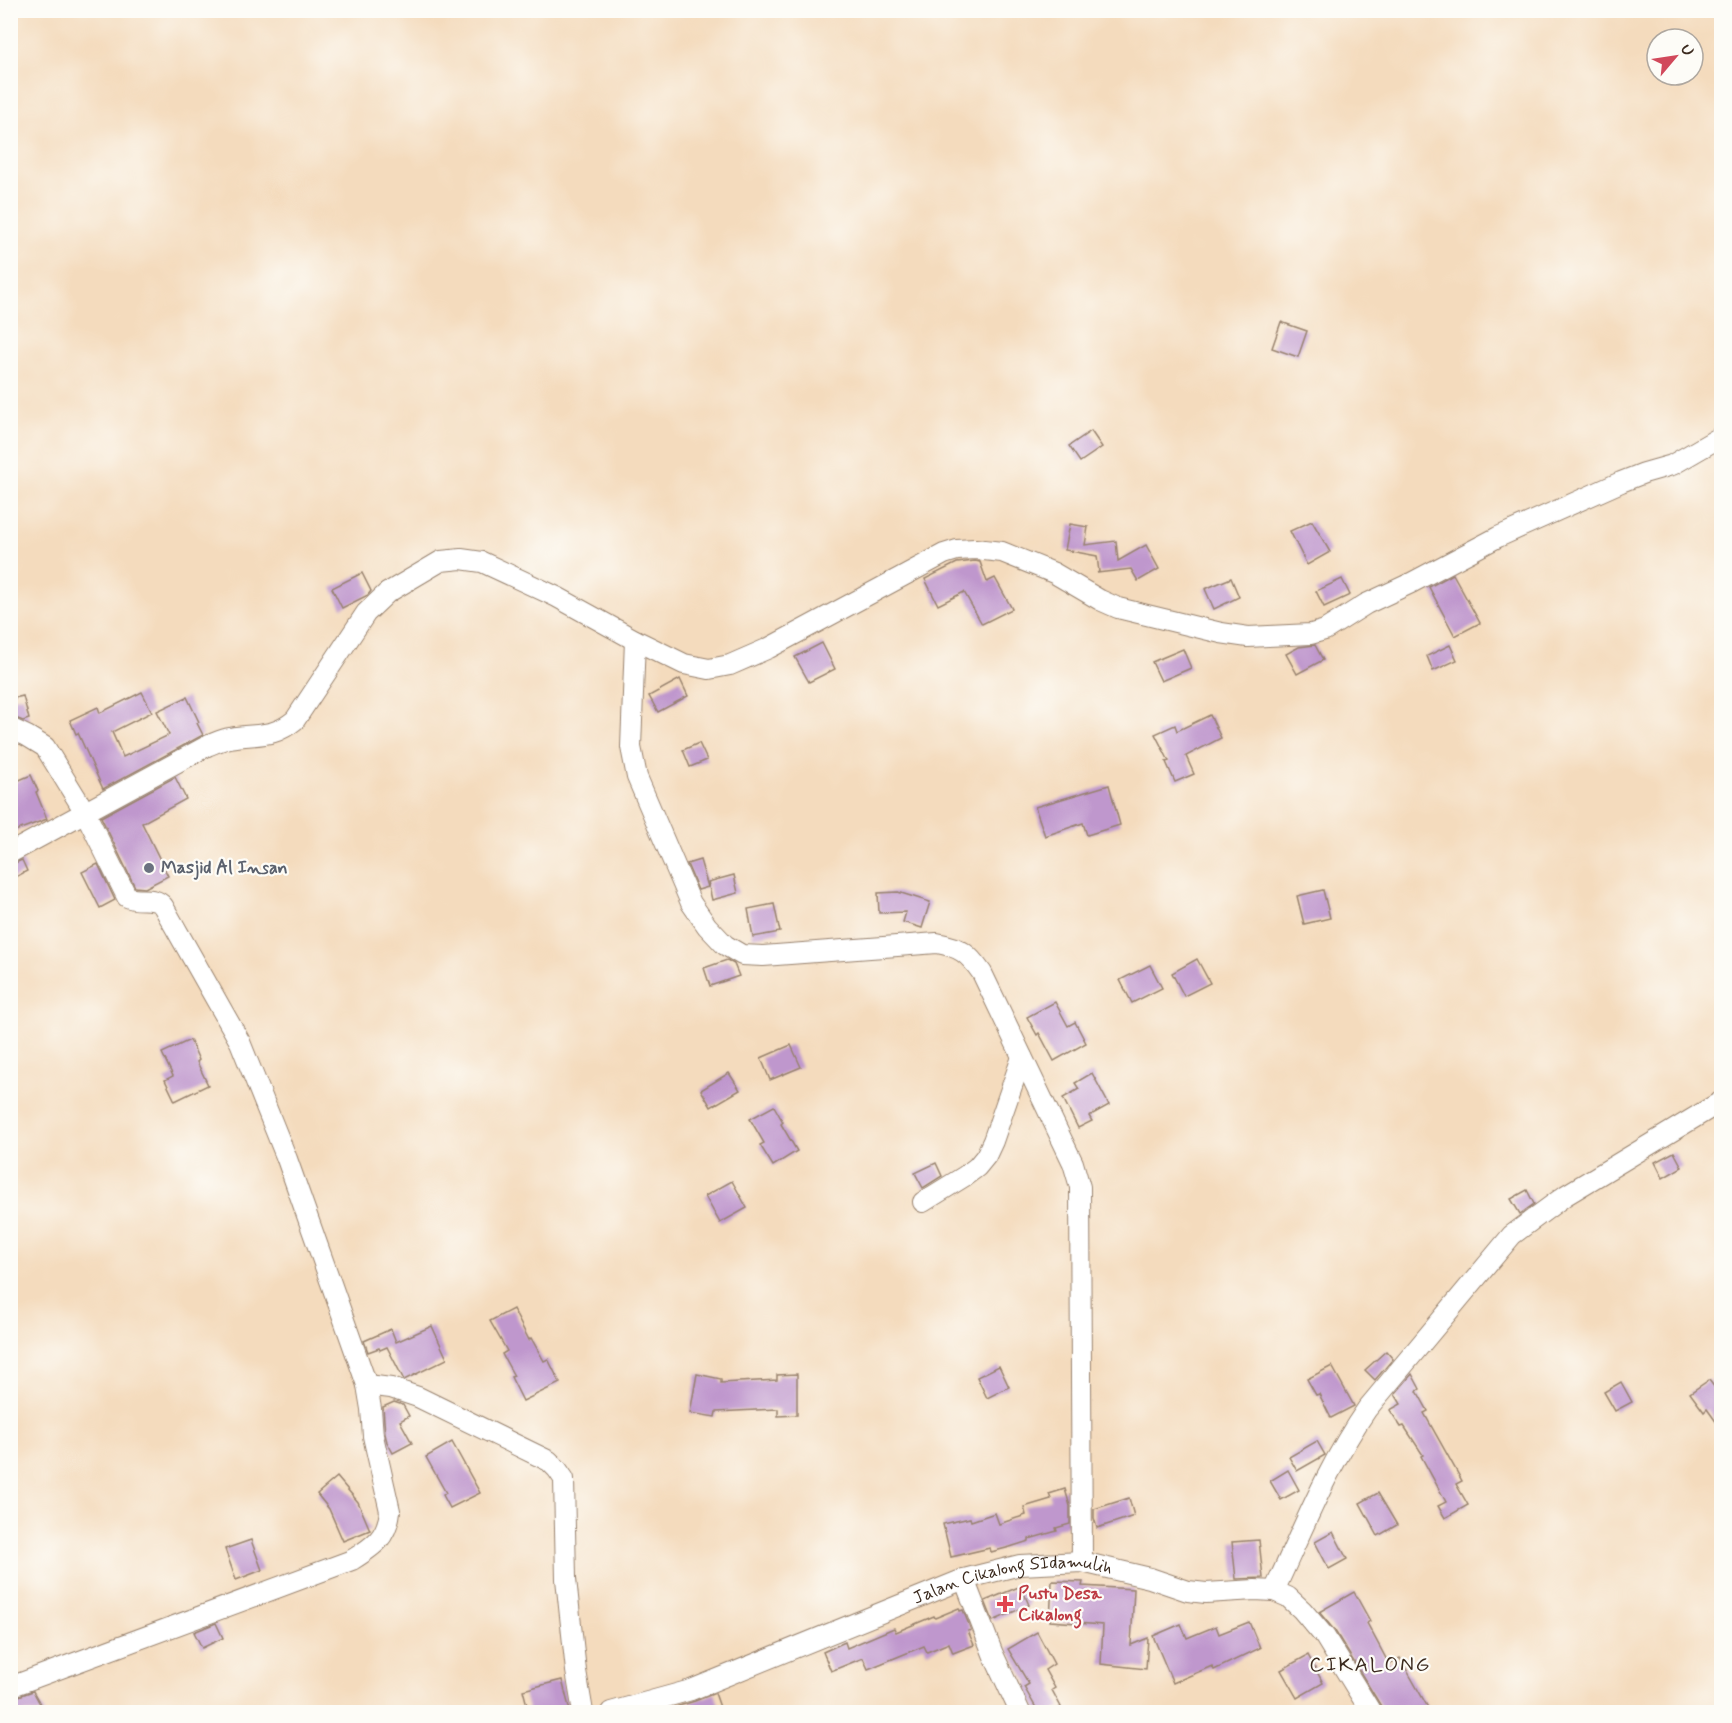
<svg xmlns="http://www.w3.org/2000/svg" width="1732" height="1723" viewBox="0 0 1732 1723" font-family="Mynerve,sans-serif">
<rect width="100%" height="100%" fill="#fdfcf7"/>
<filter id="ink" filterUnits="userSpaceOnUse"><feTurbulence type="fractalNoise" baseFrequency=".0167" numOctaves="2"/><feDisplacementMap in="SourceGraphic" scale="12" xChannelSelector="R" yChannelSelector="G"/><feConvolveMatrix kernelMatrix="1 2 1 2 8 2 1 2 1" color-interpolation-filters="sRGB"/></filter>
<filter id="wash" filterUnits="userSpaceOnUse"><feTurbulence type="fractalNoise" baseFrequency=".008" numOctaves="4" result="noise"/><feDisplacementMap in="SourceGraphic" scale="24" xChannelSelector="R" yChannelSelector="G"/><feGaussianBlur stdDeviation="1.35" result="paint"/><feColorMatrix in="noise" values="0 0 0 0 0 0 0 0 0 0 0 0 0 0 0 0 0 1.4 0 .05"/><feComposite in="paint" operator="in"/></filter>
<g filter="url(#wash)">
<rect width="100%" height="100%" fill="#f4dbbd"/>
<g id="blocks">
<g fill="#bf97cd">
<polygon points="1281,322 1307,331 1298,357 1272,348"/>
<polygon points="1091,431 1102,447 1080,462 1069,446"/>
<polygon points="1312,521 1330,552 1307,565 1290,531"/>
<polygon points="1070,524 1088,527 1085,545 1116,541 1118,561 1146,545 1159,569 1138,581 1131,569 1097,573 1099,572 1097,556 1065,550"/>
<polygon points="975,561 980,562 987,582 995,578 1012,609 982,624 964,592 938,605 925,579 957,563"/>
<polygon points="362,573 371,591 368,595 342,608 332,588"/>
<polygon points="1453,574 1480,623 1455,636 1429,587"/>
<polygon points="1231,578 1239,597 1214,609 1205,589"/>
<polygon points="1342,579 1350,595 1324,607 1316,591"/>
<polygon points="822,643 835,669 809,682 795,657"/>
<polygon points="1315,645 1323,660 1297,674 1286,654 1299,647"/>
<polygon points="1450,645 1457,660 1433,671 1427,656"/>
<polygon points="1183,649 1191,668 1161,681 1152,662"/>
<polygon points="680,679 688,696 658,712 649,696"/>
<polygon points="142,692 152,712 112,732 123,757 169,735 157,711 187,697 199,722 197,723 203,735 103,789 78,733 76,734 70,720 98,707 100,713"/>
<polygon points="23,696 29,719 23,721 10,716 10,699"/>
<polygon points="1210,715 1221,738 1186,756 1194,774 1175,782 1166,762 1169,761 1155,734 1175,725 1177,731"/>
<polygon points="699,743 707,760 690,767 683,750"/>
<polygon points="31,775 38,791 36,792 47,819 10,833 10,784"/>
<polygon points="175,777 186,799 142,823 168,876 145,888 135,887 101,817"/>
<polygon points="1109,785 1120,825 1087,835 1083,823 1045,836 1035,807"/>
<polygon points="22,860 27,871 10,880 10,865"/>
<polygon points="700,860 708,887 698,890 687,864"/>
<polygon points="98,864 115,900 100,908 82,872"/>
<polygon points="734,875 738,893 712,900 708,882"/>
<polygon points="1323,890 1330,918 1304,924 1297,896"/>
<polygon points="898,892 930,902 922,928 903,922 906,912 879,913 878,893"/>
<polygon points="774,904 780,932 753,937 748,909"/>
<polygon points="1197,959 1210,983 1184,996 1172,973"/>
<polygon points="727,960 734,964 739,976 710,986 704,968"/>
<polygon points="1150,965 1162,988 1132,1003 1120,980"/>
<polygon points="1055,1002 1068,1026 1075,1022 1086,1043 1054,1061 1039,1033 1037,1035 1027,1017"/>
<polygon points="190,1040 199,1060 197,1062 208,1085 175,1101 165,1080 173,1076 162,1053"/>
<polygon points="791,1045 801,1067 770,1080 761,1058"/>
<polygon points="729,1073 740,1090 711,1107 701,1090"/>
<polygon points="1092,1073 1109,1105 1089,1116 1092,1121 1078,1128 1063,1098 1079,1089 1075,1083"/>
<polygon points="774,1106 783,1122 781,1124 797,1151 773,1166 760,1145 764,1143 750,1119"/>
<polygon points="1674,1152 1682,1167 1663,1178 1655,1162"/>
<polygon points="936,1163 942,1176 923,1188 915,1173"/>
<polygon points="732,1181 747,1208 720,1223 705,1196"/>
<polygon points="1527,1190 1534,1204 1520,1214 1511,1199"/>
<polygon points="513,1309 529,1340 531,1338 544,1361 548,1359 560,1383 523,1401 511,1377 514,1376 502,1354 507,1351 490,1321"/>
<polygon points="432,1326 447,1359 404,1380 387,1347 380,1350 379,1348 368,1352 364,1341 391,1329 396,1342"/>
<polygon points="1386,1351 1393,1359 1375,1380 1365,1370"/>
<polygon points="999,1366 1009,1387 987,1398 977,1377"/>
<polygon points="1332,1366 1354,1406 1331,1418 1319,1394 1316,1395 1307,1379"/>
<polygon points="697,1374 721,1379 721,1383 777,1380 777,1375 797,1374 797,1415 778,1416 778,1409 716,1412 715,1417 690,1413"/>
<polygon points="1412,1374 1420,1389 1417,1391 1428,1411 1424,1413 1462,1481 1456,1484 1468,1505 1445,1518 1438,1506 1446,1502 1421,1456 1423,1455 1404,1426 1401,1427 1390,1410 1401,1404 1395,1394"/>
<polygon points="1709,1380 1722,1397 1722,1430 1707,1409 1704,1412 1690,1393"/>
<polygon points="1621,1382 1632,1402 1615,1411 1604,1392"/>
<polygon points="394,1402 403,1405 409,1416 400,1421 412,1443 393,1453 387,1442 385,1434 383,1407"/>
<polygon points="1317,1441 1325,1455 1297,1471 1289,1457"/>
<polygon points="452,1442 480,1493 450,1508 443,1495 446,1493 426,1457"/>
<polygon points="1288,1470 1299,1490 1281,1500 1270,1481"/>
<polygon points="337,1477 358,1502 370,1530 343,1541 329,1509 317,1494"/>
<polygon points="1065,1489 1070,1506 1070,1524 1056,1528 1057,1531 1029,1539 1029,1541 1010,1547 991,1552 990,1548 951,1557 943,1524 970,1518 971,1521 995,1513 999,1524 1026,1515 1024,1507 1051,1499 1049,1494"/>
<polygon points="1378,1493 1397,1525 1378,1536 1360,1503"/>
<polygon points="1129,1498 1134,1516 1097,1528 1094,1518 1094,1509"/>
<polygon points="1333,1532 1347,1559 1329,1569 1315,1542"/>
<polygon points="251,1540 262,1570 236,1580 225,1549"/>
<polygon points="1259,1540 1263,1578 1236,1579 1232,1542"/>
<polygon points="1052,1581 1083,1582 1082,1586 1134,1589 1131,1645 1148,1638 1146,1669 1101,1664 1103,1625 1050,1621"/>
<polygon points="1021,1586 1029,1605 993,1621 985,1601"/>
<polygon points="1354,1592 1370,1621 1367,1623 1389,1664 1400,1658 1431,1713 1383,1713 1381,1706 1335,1631 1319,1612"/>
<polygon points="959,1608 960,1611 963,1610 971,1630 968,1631 974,1645 953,1653 949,1643 927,1652 924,1646 868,1669 863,1658 831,1671 823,1652 845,1642 847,1648 894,1628 896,1632 934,1616 935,1618"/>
<polygon points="1249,1622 1260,1648 1214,1670 1212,1666 1173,1683 1153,1636 1181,1624 1187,1638 1216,1626 1219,1634"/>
<polygon points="216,1623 223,1638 202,1648 194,1632"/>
<polygon points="1037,1632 1054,1664 1045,1670 1055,1688 1052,1690 1061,1707 1052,1713 1039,1713 1024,1687 1029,1684 1008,1649"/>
<polygon points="1308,1655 1323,1683 1297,1698 1281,1670"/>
<polygon points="562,1680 570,1711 563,1713 529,1713 523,1690"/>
<polygon points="33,1691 45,1713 10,1713 10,1699"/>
<polygon points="715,1693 722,1713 667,1713 666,1710 695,1701"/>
</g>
</g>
</g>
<g filter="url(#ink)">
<use href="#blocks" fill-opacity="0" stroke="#98826e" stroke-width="1.5"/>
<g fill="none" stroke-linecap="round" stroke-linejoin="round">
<g stroke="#98826e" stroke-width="22">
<g id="minor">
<path d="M635,640L631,747L637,777L691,903L707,926L725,945L742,955L763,956L937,943C960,947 968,953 982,973L1073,1163L1080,1187L1082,1562"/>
<path d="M10,728L27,736L45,747L85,812L127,897C139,903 154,895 163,906L240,1042L287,1159L367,1385L391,1388L418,1397L549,1461L557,1469L564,1479L566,1579L576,1671L583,1712"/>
<path d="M10,853L207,746C215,743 222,739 230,738C257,733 272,739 295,720L366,613L387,593L441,561L461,559L482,562L557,597L635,640L684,664L709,669L730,665L769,648L944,554L957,550L975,549L1002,552L1054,573L1100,600L1118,608L1221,633L1248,637L1311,634L1325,630L1366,604L1411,583L1498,537L1621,482L1644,473L1672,465L1722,436"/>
<polyline points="923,1202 965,1176 977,1167 986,1156 993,1141 1022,1057"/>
<polyline points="964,1579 993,1654 1020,1712"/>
<path d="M1274,1591C1303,1529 1328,1465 1367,1409L1512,1235L1566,1195L1722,1101"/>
<path d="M10,1687L352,1560C374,1546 387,1538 390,1511L373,1436L371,1409L367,1385"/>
<path id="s1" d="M611,1712L691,1690L964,1579L1020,1565L1082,1562L1150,1578L1188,1591L1206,1593L1255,1590L1274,1591L1288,1597L1302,1610L1325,1637L1371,1712"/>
</g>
</g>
<use href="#minor" stroke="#fff" stroke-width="20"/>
</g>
</g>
<circle fill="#6b7280" stroke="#fdfcf7" stroke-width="2" cx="149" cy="868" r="6"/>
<path fill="#e0444e" stroke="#fdfcf7" stroke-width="2" d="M1002 1595h6v6h6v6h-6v6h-6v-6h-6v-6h6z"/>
<g text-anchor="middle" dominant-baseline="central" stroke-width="4.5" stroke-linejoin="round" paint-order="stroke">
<g font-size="18" font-weight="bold" fill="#5b616d" stroke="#fdfcf7" text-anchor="start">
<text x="161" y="868">Masjid Al Insan</text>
</g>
<g font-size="18" fill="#3b2a1e" stroke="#fdfcf7">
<text stroke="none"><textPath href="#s1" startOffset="426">Jalan Cikalong SIdamulih</textPath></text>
</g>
<g font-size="18" font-weight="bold" fill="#be3a42" stroke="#fdfcf7" text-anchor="start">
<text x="1018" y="1594">Pustu Desa<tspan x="1018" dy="21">Cikalong</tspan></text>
</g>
<g font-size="21" letter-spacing="1.5" fill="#3b2a1e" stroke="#fdfcf7">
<text x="1370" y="1665">CIKALONG</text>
</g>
</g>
<rect width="1732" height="1723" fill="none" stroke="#fdfcf7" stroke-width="36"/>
<g transform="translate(1675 57) rotate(61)"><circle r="28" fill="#fdfcf7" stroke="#afa8a0" stroke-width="1.5"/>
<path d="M0-4.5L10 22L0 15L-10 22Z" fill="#d1495b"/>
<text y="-9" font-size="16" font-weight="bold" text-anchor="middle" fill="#3b2a1e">U</text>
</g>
</svg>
